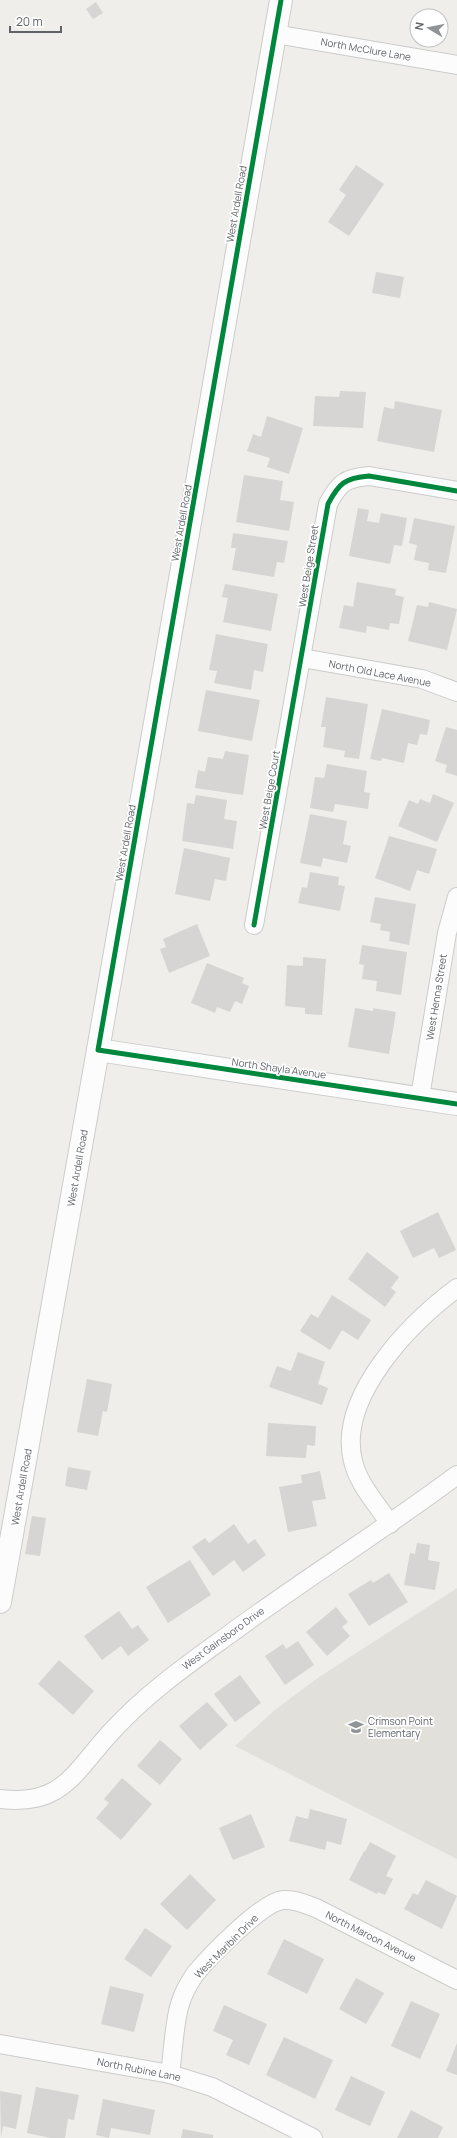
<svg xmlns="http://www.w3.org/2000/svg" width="457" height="2138" viewBox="0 0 457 2138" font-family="Manrope,sans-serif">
<rect width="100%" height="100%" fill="#efeeea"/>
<polygon fill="#e2e0da" points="457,1588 457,1859 235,1746 276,1709 319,1677"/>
<g fill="#d6d5d3">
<polygon points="96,2 103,13 93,19 86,9"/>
<polygon points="356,165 384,184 349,236 328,222 346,195 339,190"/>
<polygon points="376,272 404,277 400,298 372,293"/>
<polygon points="340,391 366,392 363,428 313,426 315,396 339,397"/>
<polygon points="395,401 442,410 434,452 377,441 384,407 394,409"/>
<polygon points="267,416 303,428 289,474 267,467 270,458 247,451 253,434 261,437"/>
<polygon points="244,475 283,481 280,500 294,502 289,531 236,522"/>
<polygon points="358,508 369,510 367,521 379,523 381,513 407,518 402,546 394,545 390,564 349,556"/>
<polygon points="414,518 455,526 446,573 428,570 429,563 414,560 417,545 409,543"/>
<polygon points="233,533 288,541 284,563 277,562 274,577 232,570 236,548 231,548"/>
<polygon points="357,582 396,589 395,595 404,597 399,624 390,623 389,630 367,626 366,633 339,628 344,605 353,607"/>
<polygon points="225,584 278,594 271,631 223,622 228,598 222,597"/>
<polygon points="429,602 457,609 447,650 408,641 417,605 428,607"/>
<polygon points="216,634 268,644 263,672 254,670 251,690 214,683 217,671 209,670"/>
<polygon points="206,690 260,700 252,741 198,731"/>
<polygon points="326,697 368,704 359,759 344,757 345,751 323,747 326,727 321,727"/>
<polygon points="382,709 430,720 427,735 420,734 417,745 408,743 404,763 382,758 381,761 370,759"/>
<polygon points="446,727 457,730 457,776 445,772 447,765 435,761"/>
<polygon points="225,751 249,755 243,795 195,788 198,770 205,772 208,757 223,759"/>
<polygon points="327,764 367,771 364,792 370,793 368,809 335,804 333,812 310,808 315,777 324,778"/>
<polygon points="433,794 454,803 437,842 398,826 409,800 418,804 420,799 430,803"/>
<polygon points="196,795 227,800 224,819 237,821 233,849 182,841 187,803 194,804"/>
<polygon points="310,814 347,821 343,844 351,846 347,863 323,858 321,867 300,863"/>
<polygon points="389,836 437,849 429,874 417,870 410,891 375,878"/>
<polygon points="184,848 230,858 226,881 215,879 210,901 175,894"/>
<polygon points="310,872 339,877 338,885 345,886 340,911 298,903 302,887 307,888"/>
<polygon points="375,897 416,904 409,945 389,941 390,932 380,930 381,924 370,922"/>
<polygon points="197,924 210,956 169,973 160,949 166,947 163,939"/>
<polygon points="362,945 407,952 401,995 376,991 377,981 362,979 364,965 359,964"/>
<polygon points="303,957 326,959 322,1015 305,1014 305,1008 285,1006 287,965 303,966"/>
<polygon points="207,963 244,978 242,983 249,986 242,1004 235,1001 230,1012 217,1007 215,1013 191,1003"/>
<polygon points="355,1008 373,1011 373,1008 396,1012 389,1054 348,1047"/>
<polygon points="438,1212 456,1250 439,1258 434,1248 413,1258 400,1231"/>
<polygon points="367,1252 399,1277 391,1288 396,1292 385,1307 348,1279"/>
<polygon points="332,1295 371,1320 358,1340 342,1330 330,1350 300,1331 311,1314 318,1318"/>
<polygon points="298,1352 325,1362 318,1384 328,1388 322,1405 269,1387 277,1366 291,1371"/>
<polygon points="87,1379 112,1384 107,1412 103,1411 98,1436 77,1432"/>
<polygon points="268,1423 316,1426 315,1446 307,1445 306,1458 266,1456"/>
<polygon points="68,1467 91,1471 87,1490 65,1486"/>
<polygon points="320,1471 326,1499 312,1501 317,1526 288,1532 279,1487 302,1483 301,1475"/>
<polygon points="32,1516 46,1518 40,1556 25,1554"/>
<polygon points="234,1524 248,1544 255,1539 266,1555 243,1572 234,1560 213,1576 192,1547 205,1538 209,1543"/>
<polygon points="417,1543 430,1545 428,1560 440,1562 435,1590 404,1585 410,1553 415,1554"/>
<polygon points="190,1560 211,1595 168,1623 146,1587"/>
<polygon points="389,1573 408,1602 369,1626 348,1594 371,1580 373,1583"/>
<polygon points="336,1607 348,1622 342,1627 350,1636 327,1656 306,1632"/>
<polygon points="119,1611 132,1629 138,1625 149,1640 128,1656 121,1646 102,1660 84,1636"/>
<polygon points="298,1641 314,1665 285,1685 265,1656 283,1644 286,1649"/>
<polygon points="59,1660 94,1691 73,1715 38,1684"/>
<polygon points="240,1675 261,1703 235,1722 214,1694"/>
<polygon points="207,1702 228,1725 200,1750 179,1726"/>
<polygon points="160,1740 182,1759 160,1785 137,1766"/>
<polygon points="122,1778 152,1804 121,1840 96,1818 109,1803 104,1799"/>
<polygon points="310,1809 347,1819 341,1845 327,1841 325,1850 289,1841 296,1816 308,1819"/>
<polygon points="251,1814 265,1847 233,1860 219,1828"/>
<polygon points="370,1842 396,1856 386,1876 393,1879 385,1895 378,1892 377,1894 349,1880 364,1851 365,1852"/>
<polygon points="190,1874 216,1900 187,1930 160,1904"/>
<polygon points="426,1880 457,1896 442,1929 404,1909 413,1893 418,1895"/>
<polygon points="145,1928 172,1946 151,1977 124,1959"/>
<polygon points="284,1939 324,1959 307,1994 267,1974"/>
<polygon points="356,1978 384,1993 366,2024 339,2009"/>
<polygon points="110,1986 144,1994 134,2032 101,2024"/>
<polygon points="411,2001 440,2014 420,2059 391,2046"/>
<polygon points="224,2005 267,2024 249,2065 226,2055 233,2040 213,2031"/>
<polygon points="284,2037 333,2060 315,2099 266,2075"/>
<polygon points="457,2043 457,2075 446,2071"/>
<polygon points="351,2076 385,2092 370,2126 335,2110"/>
<polygon points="36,2087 79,2095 74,2120 68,2119 65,2138 51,2138 27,2133"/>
<polygon points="0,2091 22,2095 16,2129 3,2126 1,2138"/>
<polygon points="103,2099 155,2110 150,2135 111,2128 109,2138 96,2135"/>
<polygon points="411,2110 443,2127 438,2138 397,2138"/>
<polygon points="183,2129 213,2135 213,2138 181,2138"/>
</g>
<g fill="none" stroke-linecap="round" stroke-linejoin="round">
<g stroke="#cbcccc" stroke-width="20">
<g id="minor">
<polyline points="275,34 457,65"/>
<polyline points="302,658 422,679 457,692"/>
<path d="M254,925L328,504C339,483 345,478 369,476L457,491"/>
<polyline points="420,1097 447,933 457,897"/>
<path d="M390,1524C377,1504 358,1484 353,1461C337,1397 410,1323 457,1288"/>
<path d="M0,1799C64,1807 75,1770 113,1730C147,1693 187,1665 227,1636C303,1580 382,1531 457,1475"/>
<polyline points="0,2044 170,2074 212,2087 313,2138"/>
<path d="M170,2074C173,2054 174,2022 180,2004C183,1993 189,1983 195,1974C209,1957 262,1902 283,1900C295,1899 305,1904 316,1908L457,1980"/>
</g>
</g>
<g stroke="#cbcccc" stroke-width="24">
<g id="tertiary">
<polyline points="98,1050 457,1104"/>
<polyline points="0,1602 98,1050 281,0"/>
</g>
</g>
<use href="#minor" stroke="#fdfcfc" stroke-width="18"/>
<use href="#tertiary" stroke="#fdfcfc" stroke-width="22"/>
<g stroke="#fff" stroke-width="8">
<g id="cycleway">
<polyline points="281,0 98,1050 457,1104"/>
<path d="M254,925L328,504C339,483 345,478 369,476L457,491"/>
</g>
</g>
<use href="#cycleway" stroke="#00873e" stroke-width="5"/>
</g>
<defs>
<g id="school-bare" transform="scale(1.2)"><path d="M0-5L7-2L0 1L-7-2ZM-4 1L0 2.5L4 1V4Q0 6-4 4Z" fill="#919496" stroke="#fff" stroke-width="2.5" paint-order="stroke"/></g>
</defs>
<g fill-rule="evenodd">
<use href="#school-bare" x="356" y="1727"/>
</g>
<g text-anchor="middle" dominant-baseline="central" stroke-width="3.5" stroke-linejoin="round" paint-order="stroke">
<g font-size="10" fill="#5f6368" stroke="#fff">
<text transform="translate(366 49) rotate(10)">North McClure Lane</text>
<text transform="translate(236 204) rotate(-80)">West Ardell Road</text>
<text transform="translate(181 523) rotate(-80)">West Ardell Road</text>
<text transform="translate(308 566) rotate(-81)">West Beige Street</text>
<text transform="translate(380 673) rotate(11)">North Old Lace Avenue</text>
<text transform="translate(269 790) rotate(-80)">West Beige Court</text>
<text transform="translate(125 843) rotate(-80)">West Ardell Road</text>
<text transform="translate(436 997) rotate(-81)">West Henna Street</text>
<text transform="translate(279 1068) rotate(8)">North Shayla Avenue</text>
<text transform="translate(77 1168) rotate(-80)">West Ardell Road</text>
<text transform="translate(21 1487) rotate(-80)">West Ardell Road</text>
<text transform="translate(223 1638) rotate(-36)">West Gainsboro Drive</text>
<text transform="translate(371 1936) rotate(27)">North Maroon Avenue</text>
<text transform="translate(226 1946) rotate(-45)">West Maribin Drive</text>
<text transform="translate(139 2069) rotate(11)">North Rubine Lane</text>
</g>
<g font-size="10" fill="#5f6368" stroke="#fff" text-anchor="start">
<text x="368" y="1721">Crimson Point<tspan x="368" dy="12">Elementary</tspan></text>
</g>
</g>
<g transform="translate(429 28) rotate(280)"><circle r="19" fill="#ffffff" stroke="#bfc1c3"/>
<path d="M0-3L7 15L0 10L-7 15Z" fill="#919496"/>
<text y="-6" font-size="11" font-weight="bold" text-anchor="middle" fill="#5f6368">N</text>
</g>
<path d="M10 26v6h51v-6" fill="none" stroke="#5f6368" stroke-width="2"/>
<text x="16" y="26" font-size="12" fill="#5f6368" stroke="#ffffff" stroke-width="3" paint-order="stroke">20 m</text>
</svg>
